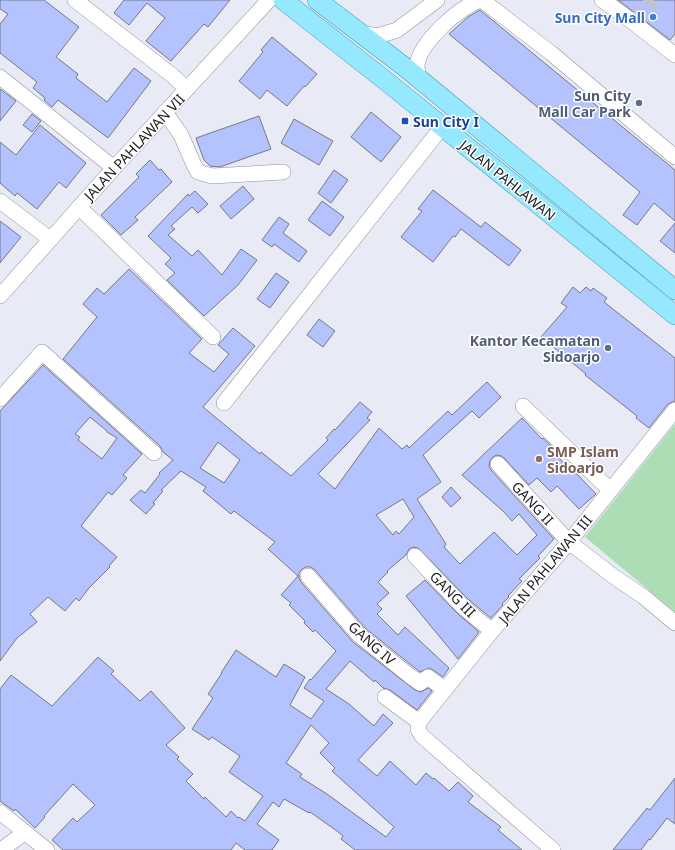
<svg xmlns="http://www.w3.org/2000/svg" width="675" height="850" viewBox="0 0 675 850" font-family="'Noto Sans',sans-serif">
<rect width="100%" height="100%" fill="#e8ebf5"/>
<polygon fill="#acdeb5" points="675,424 675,612 585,537"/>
<g fill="#b4c2fd" stroke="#777982" fill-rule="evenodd">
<polygon points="0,0 44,0 79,27 56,57 78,74 76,78 107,102 134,68 151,81 108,138 58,100 52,107 44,100 45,98 33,88 37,82 0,53 0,24 8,14 0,9"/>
<polygon points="124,0 230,0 208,27 204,24 171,61 146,41 165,18 147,3 129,25 114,13"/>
<polygon points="618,0 675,0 675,34 670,40"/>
<polygon points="480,10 675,170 675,221 654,203 637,225 623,215 640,192 449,34 468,17"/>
<polygon points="272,37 317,74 305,87 304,86 287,106 267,90 260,99 239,81 263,52 261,50"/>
<polygon points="0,89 16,101 0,121"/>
<polygon points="371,112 401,137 381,162 351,137"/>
<polygon points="32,114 41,121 32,132 23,125"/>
<polygon points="259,116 271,149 220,167 210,166 204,160 196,138"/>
<polygon points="294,119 333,141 319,165 281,143"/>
<polygon points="40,125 86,163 66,188 59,182 37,209 17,193 15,196 0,183 0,142 16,155"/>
<polygon points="150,160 159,170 161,169 172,182 135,217 138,220 121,235 101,215 139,177 136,174"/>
<polygon points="334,170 348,180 331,203 318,193"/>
<polygon points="243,186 254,199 231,219 220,206"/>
<polygon points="433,190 481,227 485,222 521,250 509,266 461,229 455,237 453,236 433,262 401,237 422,211 418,209"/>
<polygon points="195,191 208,204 198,213 192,207 171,226 175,229 168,235 192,256 198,250 222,275 241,249 257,260 238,285 204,316 167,280 175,273 165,264 171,258 148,236 188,194 189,196"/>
<polygon points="322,201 344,217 330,236 308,220"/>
<polygon points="279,217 289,224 283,233 307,251 299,262 274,244 272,247 262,240"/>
<polygon points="0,221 21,237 0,263"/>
<polygon points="675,223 675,253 660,241"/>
<path d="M129,269L202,339L189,353L214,372L229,354L218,345L233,328L255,346L203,407L260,454L261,452L291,476L328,440L326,438L334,429L335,430L360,402L372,412L367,418L370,420L318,474L335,489L379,428L402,449L407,445L409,448L448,411L452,415L487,382L501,397L479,418L472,411L423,455L441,482L417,499L446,544L444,547L460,564L494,532L517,555L537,535L519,514L512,521L503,511L462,475L522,418L542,439L543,438L561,455L558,457L574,474L576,473L596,494L579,509L557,486L551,492L537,478L529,485L504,458L501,456L496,455L492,458L490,461L489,466L491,470L554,539L538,556L540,558L519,579L522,581L508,596L509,597L502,604L503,605L491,618L469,600L418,548L413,547L409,549L406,555L387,571L388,572L378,582L389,593L377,604L382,609L377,614L398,635L405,627L449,668L443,677L433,670L429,668L420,672L365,628L315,570L311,567H306L302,569L299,573V578L301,582L353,642L415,690L421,692L428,688L432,691L417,710L390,690L383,688L375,680L374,682L350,661L326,689L349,704L374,726L383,714L393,723L358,760L377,776L390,761L416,785L426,773L433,779L434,778L449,791L458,782L473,796L468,802L501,827L498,830L522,850H355L341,839L343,836L337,831L310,812L309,813L284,799L279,807L273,802L257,824L279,840L272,850H245L236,843L231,850H63L52,840L73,818L77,822L95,805L73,784L44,816L45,817L35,828L15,809L14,811L0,801V689L11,675L52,706L98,657L114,671L111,674L140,701L151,691L185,728L166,745L179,757L177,759L193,774L186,781L204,799L205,797L226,817L231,811L238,818L239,817L245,821L263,796L229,772L240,756L212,737L209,740L192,729L213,698L208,694L222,673H221L236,650L276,677L284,664L305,677L290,705L311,719L324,701L304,688L310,679L311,680L336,651L315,630L313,632L304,623L305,621L289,605L291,603L281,595L298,576L268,549L275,542L234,511L231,514L203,491L206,487L181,471L161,490L163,491L153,503L155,504L146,514L130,500L141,490L145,493L160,474L159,473L173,460L163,452L160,446L63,359L97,317L83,304L97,288L104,294ZM218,442L240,460L224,483L200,468ZM403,499L414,517L399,534L396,531L393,535L376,515ZM311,725L329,743L320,753L335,768L332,771L394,827L386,837L327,794L300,777L302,774L286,763Z"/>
<polygon points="276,273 289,282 270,308 257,299"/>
<polygon points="573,287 580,293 586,287 591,291 593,288 607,298 604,302 675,358 675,401 668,404 649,428 636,418 637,416 585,375 586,374 541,337 567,307 561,303"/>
<polygon points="319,319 335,331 323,347 307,335"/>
<path d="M43,365L142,454L123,475L127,478L112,495L108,492L81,526L117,557L109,566L110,567L89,588L79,601L76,598L65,611L48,597L30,614L37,622L17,638L0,661V411ZM90,417L107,431V432L117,438L102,459L78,440L80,437L75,434Z"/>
<polygon points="451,487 461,498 451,507 442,497"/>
<polygon points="425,580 457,613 479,632 458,659 406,596"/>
<polygon points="675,778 675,824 667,818 650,840 649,839 641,850 613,850 647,808 650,810"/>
</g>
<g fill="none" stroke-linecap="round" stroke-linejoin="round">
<polyline stroke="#c0c3cb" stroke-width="15" stroke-dasharray="15 8" stroke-linecap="butt" points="634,23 653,0"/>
<g stroke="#90929c" stroke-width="16">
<g id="minor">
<polyline points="75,0 173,76 187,89"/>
<polyline points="602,0 621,13 675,55"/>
<polyline points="360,33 378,36 397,30 437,0"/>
<polyline points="0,77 114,168"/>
<path d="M418,77C418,73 417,69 417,65C420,42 461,5 482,0L551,53L675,157"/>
<polyline points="165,112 181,135 194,165 198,172 212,176 283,172"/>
<polyline points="0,201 50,239"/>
<polyline points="79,207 213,337"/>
<polyline points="0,296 114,168 269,0"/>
<polyline points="0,399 42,352 154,453"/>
<polyline points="224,403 442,127"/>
<polyline points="523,406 610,490"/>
<polyline points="498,464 569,542 613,576 644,597 675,623"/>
<polyline points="415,556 463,607 492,631"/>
<polyline points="308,576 359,635 410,676 420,683 428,677 445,690"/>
<polyline points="385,697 419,722"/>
<polyline points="0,812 47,850"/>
<polyline points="1,850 24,833"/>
<polyline points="553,850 422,736 418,729 419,722 492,631 569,542 675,410"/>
</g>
</g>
<g stroke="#4098b1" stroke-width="20">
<g id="major">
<polyline points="283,0 391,85 675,315"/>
<polyline points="317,0 406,68 675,290"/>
</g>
</g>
<use href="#minor" stroke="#fff" stroke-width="15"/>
<use href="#major" stroke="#96e8fe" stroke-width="19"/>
</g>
<circle fill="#3f7fe0" stroke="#fff" stroke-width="1.5" cx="653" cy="17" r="4"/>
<g fill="#5c6f8a" stroke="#fff" stroke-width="1.5">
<circle cx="639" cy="103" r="4"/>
<circle cx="608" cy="348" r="4"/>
</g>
<rect fill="#1a4fb4" stroke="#fff" stroke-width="1.5" x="401" y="117" width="8" height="8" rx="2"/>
<circle fill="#8d6e63" stroke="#fff" stroke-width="1.5" cx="539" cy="459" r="4"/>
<g text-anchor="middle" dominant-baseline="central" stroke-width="3" stroke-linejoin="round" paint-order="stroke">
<g font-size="14" font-weight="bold" fill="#366cbe" stroke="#fff" text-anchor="end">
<text x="645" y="17">Sun City Mall</text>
</g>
<g font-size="14" font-weight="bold" fill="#4e5e75" stroke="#fff" text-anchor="end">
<text x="631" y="95">Sun City<tspan x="631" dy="16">Mall Car Park</tspan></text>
<text x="600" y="340">Kantor Kecamatan<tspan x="600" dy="16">Sidoarjo</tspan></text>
</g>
<g font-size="14" font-weight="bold" fill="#164399" stroke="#fff" text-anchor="start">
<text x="413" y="121">Sun City I</text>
</g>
<g font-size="14" fill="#212125" stroke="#fff">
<text transform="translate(134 147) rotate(-47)">JALAN PAHLAWAN VII</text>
<text transform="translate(508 180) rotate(39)">JALAN PAHLAWAN</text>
<text transform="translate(533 503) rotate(47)">GANG II</text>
<text transform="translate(545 569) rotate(-50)">JALAN PAHLAWAN III</text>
<text transform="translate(453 594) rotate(45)">GANG III</text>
<text transform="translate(372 643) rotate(42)">GANG IV</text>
</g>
<g font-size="14" font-weight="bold" fill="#785e54" stroke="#fff" text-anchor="start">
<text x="547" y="451">SMP Islam<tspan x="547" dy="16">Sidoarjo</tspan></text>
</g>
</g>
</svg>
